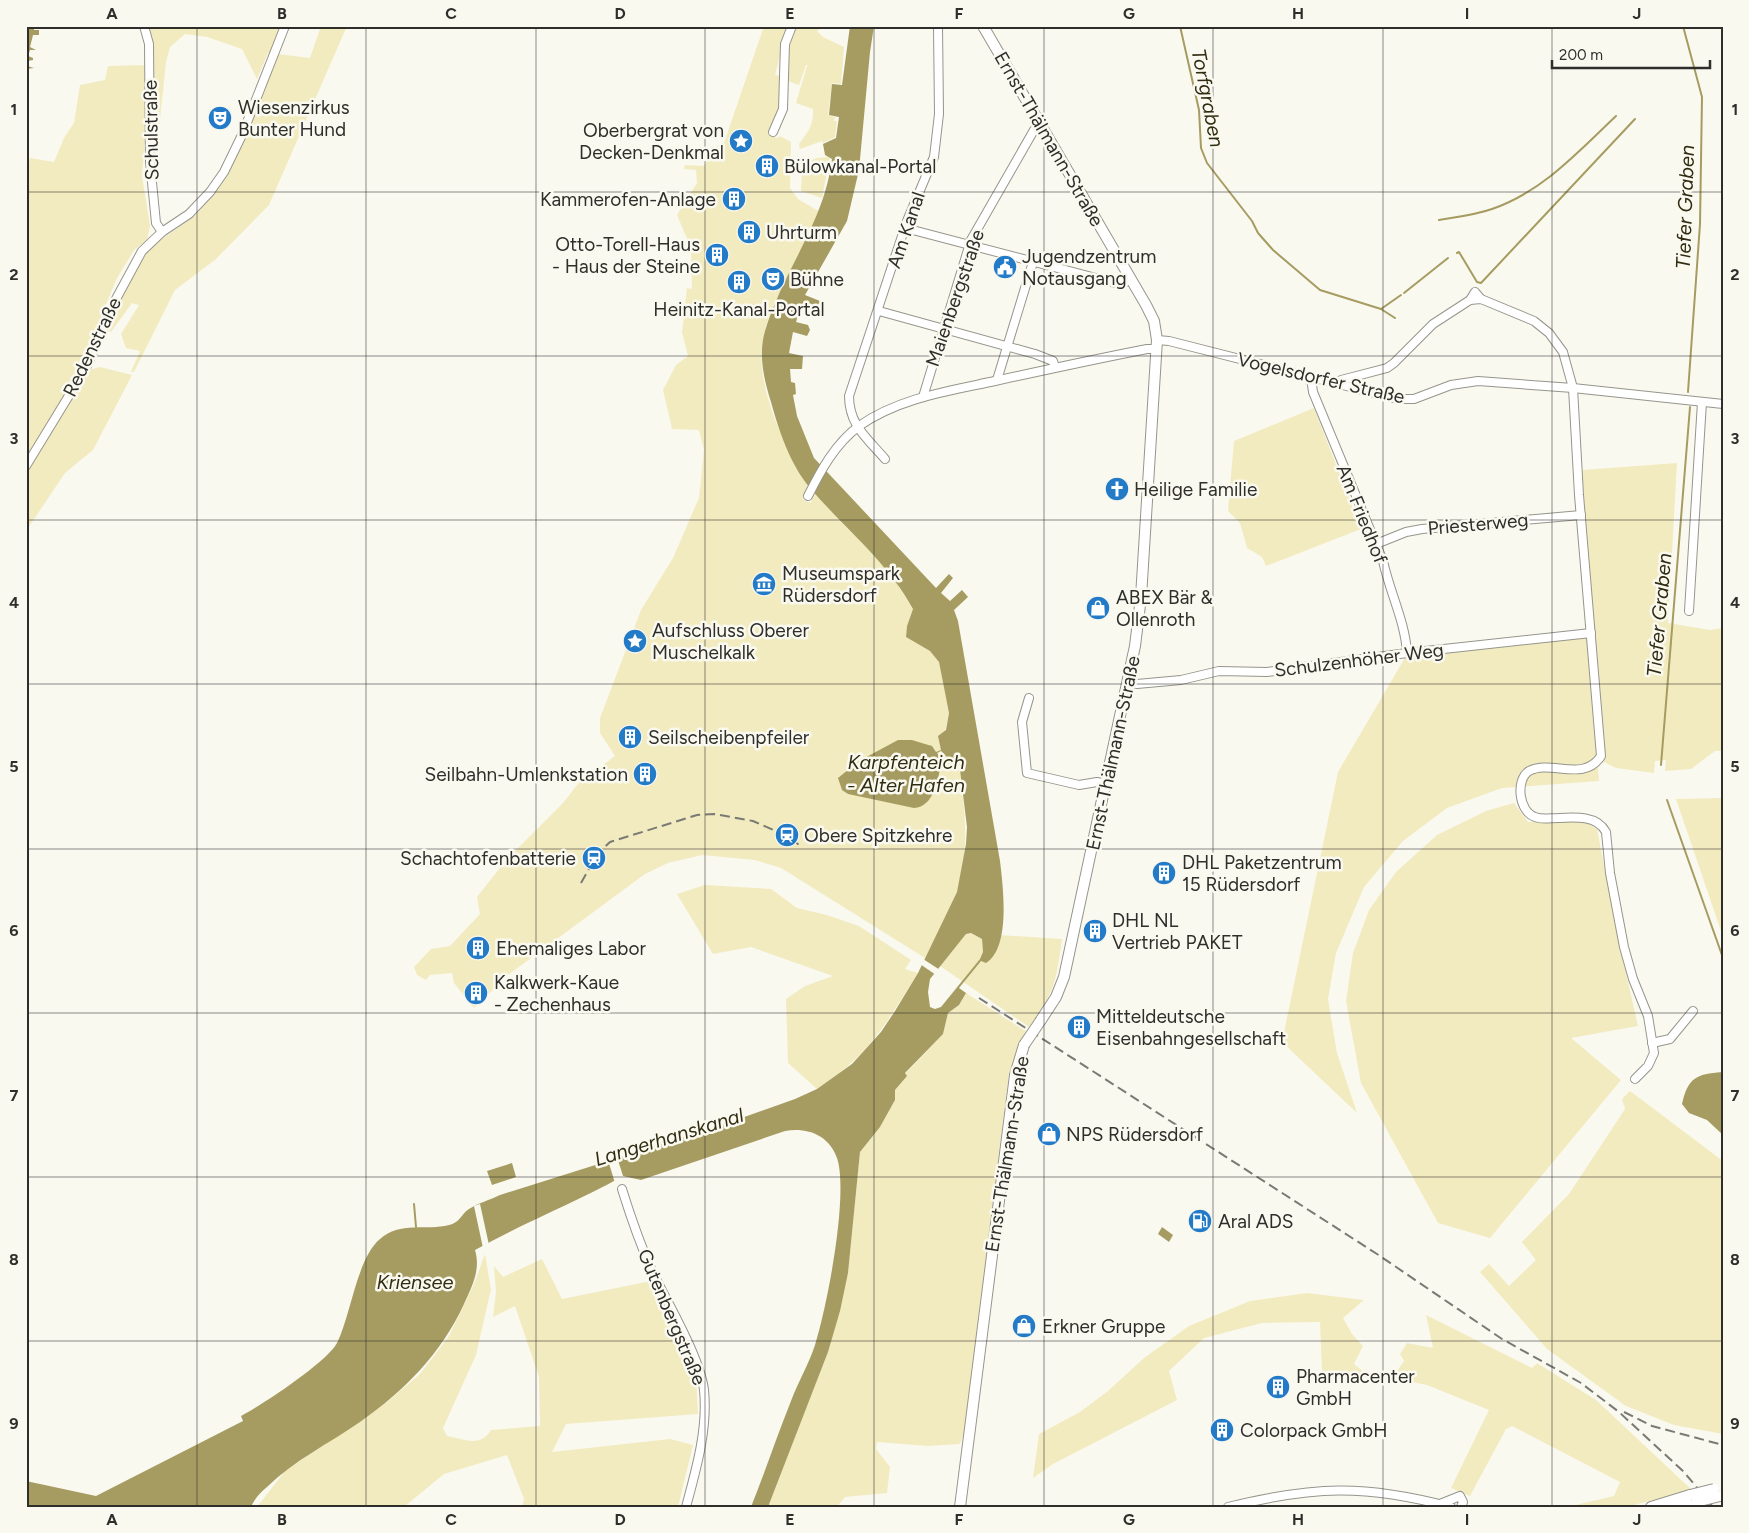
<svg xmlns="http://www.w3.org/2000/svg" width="1749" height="1533" viewBox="0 0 1749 1533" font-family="Figtree,sans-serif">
<rect width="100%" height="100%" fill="#faf9f0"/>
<g fill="#f2ebbf">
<polygon points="149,26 280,26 271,54 268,53 257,79 242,49 207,37 185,34 170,47 166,62 156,157 153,157 154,102"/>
<polygon points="321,26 347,26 269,205 216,259 175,290 134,372 131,372 140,351 126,348 121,334 139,305 132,303 111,332 106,329 131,275 147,250 197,214 217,188 232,165 278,54 310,58"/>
<path d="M764,26H788L775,75L781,76L782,102L770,135L776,138L780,136L791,142L790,188L798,199L820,212C812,228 806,245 797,260C783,285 768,311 763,340C754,386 786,448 808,487L803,500L811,503L814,492L888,569L913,609L907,626L906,637L930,651L939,661L949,713L941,750L938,752L957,758L959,763C964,806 971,849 957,892C949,915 936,937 925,958L781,868L755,860L702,855L668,863L645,874L508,975L474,1008L454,983L452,973L430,975L426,980L417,975L414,967L431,949L450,946L480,914L477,897L507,859L563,803L578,784L615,756L600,733V718L641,610L673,558L699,498L704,450L699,430L672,429L663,390L676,365L688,356L682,332L687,288L692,289L691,248L677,215L697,183L696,170L684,169L685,165L704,166L714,148L724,143Z"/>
<path d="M796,26H816L820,29L817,31L823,37L844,47L841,84L832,83L828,115L835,117L834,121H837L835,137L823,143L822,141L800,149L799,144C808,132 814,125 813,109L796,103L807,66H810L806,65L799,85L788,81L790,39Z"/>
<polygon points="148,65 148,103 142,176 150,226 147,240 134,250 116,280 81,367 26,459 26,179 30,158 54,162 64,138 74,123 80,85 105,80 108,66"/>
<polygon points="830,157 822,198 801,191 802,164 817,158"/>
<polygon points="100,367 132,375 93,450 65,473 26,531 26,469 86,371"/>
<polygon points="1314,408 1361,529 1266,566 1262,557 1247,548 1240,523 1228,511 1234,441"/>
<polygon points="1677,463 1668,623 1710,630 1723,628 1723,751 1715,751 1691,769 1665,771 1666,760 1655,761 1654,773 1616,768 1604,762 1582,470"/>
<polygon points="1587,638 1599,781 1502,788 1447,808 1403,841 1364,887 1336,953 1328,999 1337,1053 1357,1113 1282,1042 1338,772 1406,656"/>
<polygon points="1723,798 1723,937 1676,799"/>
<polygon points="1514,803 1528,822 1583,821 1597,829 1618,938 1638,1026 1571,1038 1621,1080 1490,1238 1438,1223 1361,1083 1346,1001 1353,953 1369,910 1396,872 1437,835 1486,811"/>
<path d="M705,885L771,889L797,908L827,915L859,926L911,960L905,969L918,973C886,1023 869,1056 817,1089L788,1063L786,999L805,986L833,976L751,947L713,954L677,894Z"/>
<path d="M971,933L982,939L983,952L981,959L998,947L1000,935L1062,939C1056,982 1055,992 1029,1027L940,966L966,934Z"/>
<polygon points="966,993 1027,1032 1020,1042 1021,1045 1009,1073 964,1433 960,1444 928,1446 877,1442 876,1449 890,1467 887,1493 845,1497 837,1507 768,1507 828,1352 848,1273 860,1152 880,1127 895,1100 895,1090 907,1076 905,1074 943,1034 948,1013 959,1005"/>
<polygon points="1630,1091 1723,1161 1723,1434 1674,1425 1626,1406 1547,1349 1480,1272 1489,1264 1509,1286 1536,1260 1522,1242 1569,1194 1625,1109 1622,1099"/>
<path d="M485,1254L491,1289L476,1355L443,1428L447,1436C464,1439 480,1448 491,1430L540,1426L539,1377L515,1306L493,1317L496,1292L494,1266L503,1277L542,1259L562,1299L651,1281L696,1378L698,1414L566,1424L552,1452L670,1439L693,1445L678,1507H522L524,1499L507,1455L444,1474L404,1507H257L285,1471L387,1402L420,1374L449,1336L474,1284Z"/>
<polygon points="1307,1293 1364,1300 1343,1318 1352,1334 1363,1346 1354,1364 1365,1373 1322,1371 1320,1322 1262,1323 1204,1338 1169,1371 1177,1400 1053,1464 1033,1478 1039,1434 1080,1412 1108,1391 1144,1358 1189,1326 1250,1301"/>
<polygon points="1426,1315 1532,1368 1537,1363 1596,1400 1692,1490 1626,1507 1567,1507 1614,1496 1620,1482 1512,1426 1506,1429 1470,1496 1451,1488 1489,1410 1427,1385 1392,1378 1404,1361 1400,1354 1407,1343 1433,1348"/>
</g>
<g fill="#a69c61" fill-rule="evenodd">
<polygon points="26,26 34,26 34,30 39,30 39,35 33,35 30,47 36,50 30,50 28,56 33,58 33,60 28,61 27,66 34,68 26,69"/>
<path d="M850,26H874L870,52L859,170L847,221L805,295L820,301L818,305L814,304L812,308L801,306L796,322L808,325L810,330L807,336L793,332L789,353L803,356L802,369H790L791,382L795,383L796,394L793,395L797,416L814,458L936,588L949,574L953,578L941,593L950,601L962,590L968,597L954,610L958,621L1000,861C1003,887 1011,947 986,963L981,961L959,988L966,993L959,1005L948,1013L943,1034L905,1073L907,1076L895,1090V1100L880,1127L860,1152L848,1273L840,1311L828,1352L768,1507H751C765,1472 777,1436 791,1401C798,1382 809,1364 815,1345C827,1307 849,1194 837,1158C829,1135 807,1127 785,1131L641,1180L623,1176C575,1203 523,1223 475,1250C481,1270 472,1286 464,1304C441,1354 404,1391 360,1422C328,1444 295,1460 267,1487C260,1493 255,1498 251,1507H224L223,1505L217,1507H26V1481L96,1496L243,1421L241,1416C262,1405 327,1362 337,1343C351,1315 357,1258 380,1239C400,1221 426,1231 449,1225C461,1222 461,1214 469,1209C478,1203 490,1200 500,1195L716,1127L795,1099L817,1089L852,1064L881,1032L895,1011L918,973L957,892L966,844L967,827L959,762L957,758H948L941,751L937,753L942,760C938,777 935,807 914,808L848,794L842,790L838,778L859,761L898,740H912L925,744L932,746L936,752L941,750L938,736L946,730L949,713L939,662L930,651L906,637L907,626L913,609C887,561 845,529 810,488C790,464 779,431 771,402C764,379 758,355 765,331C783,270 824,224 832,159L825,155L823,144L836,138L839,117L829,115L832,84L842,85ZM971,933L982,939L983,952L980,959L941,1007L935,1009L930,1007L928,992L930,979L966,934Z"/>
<path d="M1722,1072L1723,1073V1135L1707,1120L1689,1113L1682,1104C1688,1078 1696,1074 1722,1072Z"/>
<polygon points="512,1163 516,1177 492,1185 487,1171"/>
<polygon points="1162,1227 1173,1235 1169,1242 1158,1234"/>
</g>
<g fill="#faf9f0">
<polygon points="923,959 940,970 936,975 920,964"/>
<polygon points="616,1154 624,1179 615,1183 607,1157"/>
<polygon points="480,1204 489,1245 483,1248 474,1206"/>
</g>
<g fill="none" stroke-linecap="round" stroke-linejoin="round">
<g stroke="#a69c61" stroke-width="2">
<polyline points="1180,26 1199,110 1201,148 1207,163 1252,221 1258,233 1273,250 1320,290 1381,309 1395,318"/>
<polyline points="1683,26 1702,97 1700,224 1688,392"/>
<path d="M1439,220C1457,217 1475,215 1492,209C1542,192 1578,152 1616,116"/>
<polyline points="1457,253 1459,252 1477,282 1481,283 1635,119"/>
<polyline points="1404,293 1448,258"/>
<polyline points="1381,309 1401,295"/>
<polyline points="1661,765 1690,407"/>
<polyline points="1667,800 1723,958"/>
<polyline points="414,1204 416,1227"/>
</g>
<g stroke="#96958c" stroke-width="10">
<g id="minor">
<polyline points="144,26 149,44 150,162 156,223 162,232"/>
<polyline points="773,132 783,109 785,44 792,26"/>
<polyline points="905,228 1115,283 1124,283 1130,279"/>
<polyline points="1470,300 1475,292 1481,299"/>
<polyline points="879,311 1035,354 1053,361 1055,367"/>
<polyline points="1157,340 1169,341 1398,399 1414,399 1451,385 1478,381 1573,388 1723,404"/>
<path d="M1311,378L1313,392L1383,561C1390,593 1405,621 1407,653"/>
<polyline points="997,380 1033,262"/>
<path d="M1339,385L1341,380L1345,379L1387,368L1394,363L1433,324L1470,300L1481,299L1534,321L1549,333L1563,352L1573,388L1579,495L1601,756C1584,783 1550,759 1529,771C1515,780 1519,812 1535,817C1542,820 1550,818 1558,818C1574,817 1597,815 1606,832L1610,873L1624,947L1633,979L1648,1016L1654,1053L1648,1066L1635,1079"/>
<polyline points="923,397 971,240 1034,130 1041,126"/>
<path d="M885,459C867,438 849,425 849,396L907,221L934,157L939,114L938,26"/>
<polyline points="26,466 87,366 116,299 142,251 162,232 189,214 210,192 224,172 242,135 285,26"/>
<path d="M808,496C821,470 835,444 859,426C899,398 948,391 995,381C1045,370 1096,359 1147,349H1157"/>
<polyline points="1376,544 1406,532 1422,529 1581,515"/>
<polyline points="1689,611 1702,402"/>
<polyline points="1129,682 1137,684 1181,680 1219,671 1267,672 1407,653 1591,633"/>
<polyline points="1029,698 1022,722 1027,773 1079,785 1097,782 1107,784"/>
<polyline points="1652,1043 1670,1039 1693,1011"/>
<path d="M622,1189C631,1218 641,1247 654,1275C669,1305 700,1358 704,1390C708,1429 696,1470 686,1507"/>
<polyline points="1440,1504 1460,1496 1463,1502 1461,1507"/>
<path d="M1228,1507C1314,1486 1364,1484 1451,1507"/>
</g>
</g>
<g stroke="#96958c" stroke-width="12">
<g id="major">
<polyline points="983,26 1146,305 1154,321 1157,340 1141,597 1135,646 1064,977 1056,997 1041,1020"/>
<polyline points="960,1507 1015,1075 1024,1045"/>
<polyline points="1651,1507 1690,1495"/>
<polyline points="1679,1507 1696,1502"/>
</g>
</g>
<use href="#minor" stroke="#fff" stroke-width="8"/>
<use href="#major" stroke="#fff" stroke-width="10"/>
<g stroke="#7a7974" stroke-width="2" stroke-dasharray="10 5" stroke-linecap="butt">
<polyline points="581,883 598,853 610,842 697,815 714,814 753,821 787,836 802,847"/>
<polyline points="979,998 1377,1254 1502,1339 1581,1383 1619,1412 1684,1472 1713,1507"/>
<polyline points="1624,1412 1652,1426 1723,1445"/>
</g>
<g stroke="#96958c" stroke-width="12" stroke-linecap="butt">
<g id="major-bridge">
<polyline points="1024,1045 1041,1020"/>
<polyline points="1690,1495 1714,1489"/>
<polyline points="1696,1502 1720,1496"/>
</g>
</g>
<use href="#major-bridge" stroke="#fff" stroke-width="10"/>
</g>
<path fill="none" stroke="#2f2e2b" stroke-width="1" stroke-opacity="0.55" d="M197,26V1507M366,26V1507M536,26V1507M705,26V1507M874,26V1507M1044,26V1507M1213,26V1507M1383,26V1507M1552,26V1507M26,192H1723M26,356H1723M26,520H1723M26,684H1723M26,849H1723M26,1013H1723M26,1177H1723M26,1341H1723"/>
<defs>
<g id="theatre-disc" transform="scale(1.25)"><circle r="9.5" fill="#237bc8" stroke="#faf9f0"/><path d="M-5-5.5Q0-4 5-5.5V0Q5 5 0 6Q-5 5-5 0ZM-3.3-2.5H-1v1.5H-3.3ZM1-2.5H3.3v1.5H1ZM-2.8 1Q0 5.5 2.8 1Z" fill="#fff"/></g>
<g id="sight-disc" transform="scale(1.25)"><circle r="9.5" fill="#237bc8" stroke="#faf9f0"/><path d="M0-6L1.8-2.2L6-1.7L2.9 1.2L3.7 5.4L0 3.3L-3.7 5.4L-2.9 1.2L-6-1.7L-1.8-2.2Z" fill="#fff"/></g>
<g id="building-disc" transform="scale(1.25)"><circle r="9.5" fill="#237bc8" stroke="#faf9f0"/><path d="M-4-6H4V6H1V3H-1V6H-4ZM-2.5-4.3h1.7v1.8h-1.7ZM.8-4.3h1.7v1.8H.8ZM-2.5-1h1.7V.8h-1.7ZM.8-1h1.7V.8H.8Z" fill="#fff"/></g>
<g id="civic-disc" transform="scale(1.25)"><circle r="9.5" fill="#237bc8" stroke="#faf9f0"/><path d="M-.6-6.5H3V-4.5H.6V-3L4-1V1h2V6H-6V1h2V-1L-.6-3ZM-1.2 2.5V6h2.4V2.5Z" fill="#fff"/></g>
<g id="church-disc" transform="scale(1.25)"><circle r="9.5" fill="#237bc8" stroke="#faf9f0"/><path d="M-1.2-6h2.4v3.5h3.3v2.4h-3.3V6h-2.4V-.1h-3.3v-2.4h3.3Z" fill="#fff"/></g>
<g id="museum-disc" transform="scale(1.25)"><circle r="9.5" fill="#237bc8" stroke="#faf9f0"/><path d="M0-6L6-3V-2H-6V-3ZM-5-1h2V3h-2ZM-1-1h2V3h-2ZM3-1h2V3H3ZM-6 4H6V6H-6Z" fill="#fff"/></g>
<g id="shop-disc" transform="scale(1.25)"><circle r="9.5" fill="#237bc8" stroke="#faf9f0"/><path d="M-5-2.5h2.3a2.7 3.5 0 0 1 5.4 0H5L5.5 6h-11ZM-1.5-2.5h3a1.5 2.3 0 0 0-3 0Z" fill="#fff"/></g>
<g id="station-disc" transform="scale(1.25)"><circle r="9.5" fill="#237bc8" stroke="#faf9f0"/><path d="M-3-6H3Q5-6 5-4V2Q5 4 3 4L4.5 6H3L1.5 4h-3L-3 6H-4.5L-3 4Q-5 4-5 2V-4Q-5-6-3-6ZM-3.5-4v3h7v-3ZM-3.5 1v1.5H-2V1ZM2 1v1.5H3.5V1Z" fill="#fff"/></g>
<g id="fuel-disc" transform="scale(1.25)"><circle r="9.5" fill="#237bc8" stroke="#faf9f0"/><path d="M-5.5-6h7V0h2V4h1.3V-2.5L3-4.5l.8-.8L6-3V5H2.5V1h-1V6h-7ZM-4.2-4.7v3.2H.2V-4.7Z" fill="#fff"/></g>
</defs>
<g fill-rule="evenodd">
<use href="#theatre-disc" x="220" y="118"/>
<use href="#sight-disc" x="741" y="141"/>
<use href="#building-disc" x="767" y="166"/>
<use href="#building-disc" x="734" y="199"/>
<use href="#building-disc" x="749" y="232"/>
<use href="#building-disc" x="717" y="255"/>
<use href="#civic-disc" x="1005" y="267"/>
<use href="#theatre-disc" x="773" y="279"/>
<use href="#building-disc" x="739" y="282"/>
<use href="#church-disc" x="1117" y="489"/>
<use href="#museum-disc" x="764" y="584"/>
<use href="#shop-disc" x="1098" y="608"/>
<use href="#sight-disc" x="635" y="641"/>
<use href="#building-disc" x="630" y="737"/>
<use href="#building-disc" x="645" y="774"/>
<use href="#station-disc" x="787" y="835"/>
<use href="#station-disc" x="594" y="858"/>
<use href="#building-disc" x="1164" y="873"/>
<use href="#building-disc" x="1095" y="931"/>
<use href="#building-disc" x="478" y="948"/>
<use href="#building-disc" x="476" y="993"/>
<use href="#building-disc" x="1079" y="1027"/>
<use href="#shop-disc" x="1049" y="1134"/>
<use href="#fuel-disc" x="1200" y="1221"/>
<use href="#shop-disc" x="1024" y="1326"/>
<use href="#building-disc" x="1278" y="1387"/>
<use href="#building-disc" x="1222" y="1430"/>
</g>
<g text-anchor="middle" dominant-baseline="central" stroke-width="5" stroke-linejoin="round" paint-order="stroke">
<g font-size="19" fill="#2f2e2b" stroke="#faf9f0" text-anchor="start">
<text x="238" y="107">Wiesenzirkus<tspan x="238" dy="22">Bunter Hund</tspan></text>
<text x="724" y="130" text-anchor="end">Oberbergrat von<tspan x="724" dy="22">Decken-Denkmal</tspan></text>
<text x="784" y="166">Bülowkanal-Portal</text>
<text x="716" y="199" text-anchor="end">Kammerofen-Anlage</text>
<text x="766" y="232">Uhrturm</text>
<text x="700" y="244" text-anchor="end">Otto-Torell-Haus<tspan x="700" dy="22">- Haus der Steine</tspan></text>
<text x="1022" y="256">Jugendzentrum<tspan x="1022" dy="22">Notausgang</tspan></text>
<text x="790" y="279">Bühne</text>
<text x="739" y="309" text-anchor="middle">Heinitz-Kanal-Portal</text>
<text x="1134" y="489">Heilige Familie</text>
<text x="782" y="573">Museumspark<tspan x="782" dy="22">Rüdersdorf</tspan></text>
<text x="1116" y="597">ABEX Bär &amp;<tspan x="1116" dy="22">Ollenroth</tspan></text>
<text x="652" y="630">Aufschluss Oberer<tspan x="652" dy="22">Muschelkalk</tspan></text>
<text x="648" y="737">Seilscheibenpfeiler</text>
<text x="628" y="774" text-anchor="end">Seilbahn-Umlenkstation</text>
<text x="804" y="835">Obere Spitzkehre</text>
<text x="576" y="858" text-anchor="end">Schachtofenbatterie</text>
<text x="1182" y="862">DHL Paketzentrum<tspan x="1182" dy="22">15 Rüdersdorf</tspan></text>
<text x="1112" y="920">DHL NL<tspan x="1112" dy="22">Vertrieb PAKET</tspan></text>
<text x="496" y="948">Ehemaliges Labor</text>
<text x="494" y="982">Kalkwerk-Kaue<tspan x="494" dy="22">- Zechenhaus</tspan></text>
<text x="1096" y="1016">Mitteldeutsche<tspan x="1096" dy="22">Eisenbahngesellschaft</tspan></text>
<text x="1066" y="1134">NPS Rüdersdorf</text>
<text x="1218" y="1221">Aral ADS</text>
<text x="1042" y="1326">Erkner Gruppe</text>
<text x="1296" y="1376">Pharmacenter<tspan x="1296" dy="22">GmbH</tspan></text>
<text x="1240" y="1430">Colorpack GmbH</text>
</g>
<g font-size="19" fill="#2f2e2b" stroke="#faf9f0">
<text transform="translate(151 130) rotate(-91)">Schulstraße</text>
<text transform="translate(1049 139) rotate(60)">Ernst-Thälmann-Straße</text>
<text transform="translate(906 230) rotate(-71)">Am Kanal</text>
<text transform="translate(955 298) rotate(-71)">Maienbergstraße</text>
<text transform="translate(92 347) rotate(-64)">Redenstraße</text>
<text transform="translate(1321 378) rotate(13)">Vogelsdorfer Straße</text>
<text transform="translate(1362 514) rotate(68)">Am Friedhof</text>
<text transform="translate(1478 524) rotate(-5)">Priesterweg</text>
<text transform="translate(1359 660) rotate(-7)">Schulzenhöher Weg</text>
<text transform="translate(1113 753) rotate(-78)">Ernst-Thälmann-Straße</text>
<text transform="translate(1007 1154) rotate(-81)">Ernst-Thälmann-Straße</text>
<text transform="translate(672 1317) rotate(67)">Gutenbergstraße</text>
</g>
<g font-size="20" font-style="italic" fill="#312c11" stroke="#faf9f0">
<text transform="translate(1208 98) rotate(79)">Torfgraben</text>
<text transform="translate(1685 207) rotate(-88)">Tiefer Graben</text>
<text transform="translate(1659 615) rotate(-85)">Tiefer Graben</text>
<text x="906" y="762">Karpfenteich<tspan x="906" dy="23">- Alter Hafen</tspan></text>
<text transform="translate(669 1137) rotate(-17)">Langerhanskanal</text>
<text x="415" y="1282">Kriensee</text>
</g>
</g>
<rect width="1749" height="1533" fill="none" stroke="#faf9f0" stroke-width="55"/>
<path d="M1552 60v8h158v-8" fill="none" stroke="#2f2e2b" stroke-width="2.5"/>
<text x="1559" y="60" font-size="15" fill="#2f2e2b" stroke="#faf9f0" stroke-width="4" paint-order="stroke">200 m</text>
<rect x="28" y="28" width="1694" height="1478" fill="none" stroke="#2f2e2b" stroke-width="2"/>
<g font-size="16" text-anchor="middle" font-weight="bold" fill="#2f2e2b">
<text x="112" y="19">A</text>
<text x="282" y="19">B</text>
<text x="451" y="19">C</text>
<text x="620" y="19">D</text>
<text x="790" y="19">E</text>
<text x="959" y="19">F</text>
<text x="1129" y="19">G</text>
<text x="1298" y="19">H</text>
<text x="1467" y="19">I</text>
<text x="1637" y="19">J</text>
<text x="14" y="115">1</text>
<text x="1735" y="115">1</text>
<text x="14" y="280">2</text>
<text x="1735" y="280">2</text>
<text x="14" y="444">3</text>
<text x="1735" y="444">3</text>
<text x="14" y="608">4</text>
<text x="1735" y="608">4</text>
<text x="14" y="772">5</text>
<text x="1735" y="772">5</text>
<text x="14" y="936">6</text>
<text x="1735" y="936">6</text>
<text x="14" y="1101">7</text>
<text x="1735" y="1101">7</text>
<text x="14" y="1265">8</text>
<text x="1735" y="1265">8</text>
<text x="14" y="1429">9</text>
<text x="1735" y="1429">9</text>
<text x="112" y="1525">A</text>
<text x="282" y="1525">B</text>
<text x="451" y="1525">C</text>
<text x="620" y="1525">D</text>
<text x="790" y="1525">E</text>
<text x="959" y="1525">F</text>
<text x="1129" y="1525">G</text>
<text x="1298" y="1525">H</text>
<text x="1467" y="1525">I</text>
<text x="1637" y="1525">J</text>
</g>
</svg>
